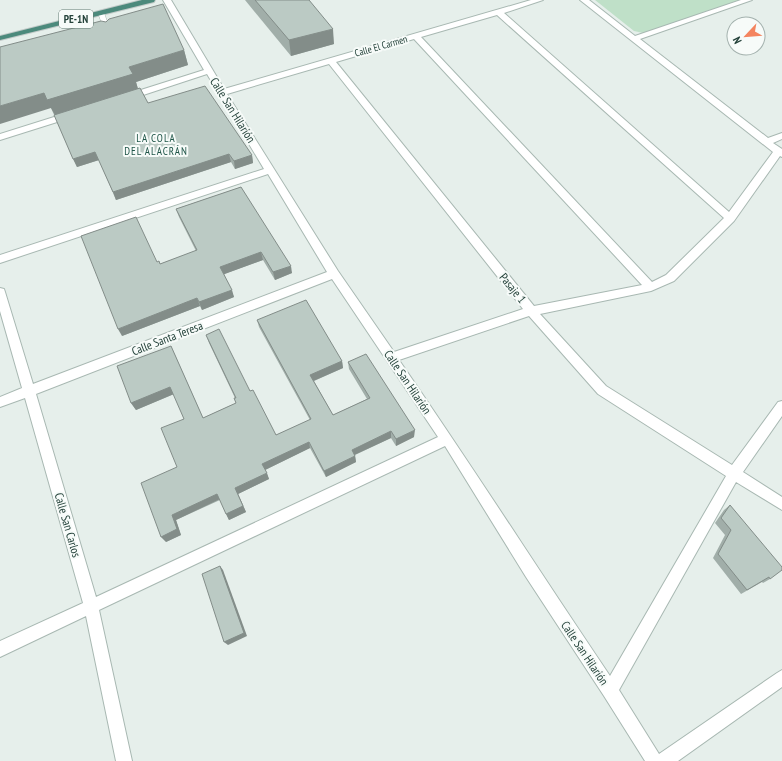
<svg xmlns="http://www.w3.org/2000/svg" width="782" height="761" viewBox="0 0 782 761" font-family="'PT Sans Narrow',sans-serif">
<rect width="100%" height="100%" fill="#e6efeb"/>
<polygon fill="#bfe0c8" points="595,0 742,0 643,33 634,31"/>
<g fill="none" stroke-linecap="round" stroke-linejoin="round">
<g stroke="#a8b8b2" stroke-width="1">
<polygon id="service" points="101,11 104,13 111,32 110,33 105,32 98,13"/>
</g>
<g stroke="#a8b8b2" stroke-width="2">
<g id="minor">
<path d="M163,0H171L224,89L531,0H543L504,13L729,212L773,152L580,0H589L635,36L741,0H752L640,39L768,138L782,133V139L773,143L782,149V157L780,156L734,221L674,281L651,291L540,314L606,386L732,465L778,402L782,401V416L743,472L782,497V510L736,482L619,690L659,754L777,673L782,670V687L678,761H645L604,696L526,577L445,446L99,610L132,761H116L86,616L0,657V641L83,603L25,398L0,407V397L22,388L0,311V288L4,289L5,292L33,384L327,272L268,174L0,263V255L264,169L207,74L131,99H125L124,97L125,95L204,70ZM497,15L724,218L666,275L652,282L421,37ZM414,39L642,285L534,306L336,62ZM329,64L523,309L394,352L338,271L227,94ZM332,279L438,437L96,597L36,394ZM529,316L598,394L726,476L610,676C539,571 471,464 399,360Z"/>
<polygon points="70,112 73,113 74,115 73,117 0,140 0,134"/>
</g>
</g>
<g stroke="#c2cac8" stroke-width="2">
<polygon id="trunk" points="142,0 155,0 154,2 0,40 0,36"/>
</g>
<use href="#service" fill="#fff" fill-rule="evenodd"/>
<use href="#minor" fill="#fff" fill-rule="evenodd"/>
<use href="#trunk" fill="#4c8a7c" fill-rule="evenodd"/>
</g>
<g fill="#a1aea9">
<polygon points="245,0 309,0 334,44 291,56"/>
<polygon points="184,50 188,65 136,82 138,89 148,103 252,155 253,163 235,169 231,162 116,200 99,160 77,167 51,108"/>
<polygon points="241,187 292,273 275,280 263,260 224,274 234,297 202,310 200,306 122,336 160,264 196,251 179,217 176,209"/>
<polygon points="257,320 342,361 343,368 314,381 333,415 367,399 349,369 348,362 414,437 396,446 391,438 355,455 356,462 326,477 310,448 265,470 269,479 238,494 246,512 229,520 220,500 176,520 181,535 166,542 184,419 174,394 136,410 131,403 171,346 203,418 236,403 234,398 235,398 209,343 206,335 250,391 276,435 310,420 259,327"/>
<polygon points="730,505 770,579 763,583 762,582 741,594 713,558 725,535 715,523 724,510"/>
</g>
<g fill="#838d89">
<polygon points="333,29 334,44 291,56 289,40"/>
<polygon points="184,50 188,65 136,82 138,89 55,115 51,108 0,124 0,106"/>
<polygon points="95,152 99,160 77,167 73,159"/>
<polygon points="229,154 231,162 116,200 113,192"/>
<polygon points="252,155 253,163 235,169 234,161"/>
<polygon points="261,252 263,260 222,275 220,267"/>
<polygon points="291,266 292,273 275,280 273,272"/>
<polygon points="232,290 234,297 202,310 199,302"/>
<polygon points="197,298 200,306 122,336 118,329"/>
<polygon points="342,361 343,368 311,382 310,375"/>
<polygon points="170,387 174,394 136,410 131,403"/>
<polygon points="415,430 414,437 396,446 396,439"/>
<polygon points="391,431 391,438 352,456 352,450"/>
<polygon points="309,442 310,448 265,470 262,464"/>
<polygon points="355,456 356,462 326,477 324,471"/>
<polygon points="267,473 269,479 238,494 246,512 229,520 226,514 235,488"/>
<polygon points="217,494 220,499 176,520 181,535 166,542 161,537 172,515"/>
<polygon points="220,566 223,570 247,636 228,645 224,642"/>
</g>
<g fill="#bbcac4" stroke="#838d89">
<polygon points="255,0 309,0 333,29 289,40"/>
<polygon points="163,4 184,50 129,67 133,74 47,100 44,93 0,106 0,47 101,21 106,22 109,19"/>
<polygon points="205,86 252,155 234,161 229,154 113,192 95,152 73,159 54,115 140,88 148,103"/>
<polygon points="241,187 291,266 273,272 261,252 220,267 232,290 199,302 197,298 118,329 81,236 136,217 157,262 159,261 160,264 197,250 176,209"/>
<polygon points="306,300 342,361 310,375 333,415 370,398 348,362 366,354 415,430 396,439 391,431 352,450 355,456 324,471 309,442 262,464 267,473 235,488 243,506 226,514 217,494 172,515 177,529 161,537 141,483 177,467 161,428 184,419 170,387 131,403 117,366 171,346 203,418 236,403 234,398 236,398 206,335 219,329 250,391 253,390 276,435 311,419 257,320"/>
<polygon points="730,505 782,567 782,570 770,579 769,577 747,590 718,554 731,530 721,518"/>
<polygon points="220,566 244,633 224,642 202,574"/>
</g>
<g text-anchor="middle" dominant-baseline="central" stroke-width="4" stroke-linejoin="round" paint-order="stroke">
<g font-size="10" fill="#24423a" stroke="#f7fbf9">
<text transform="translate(381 46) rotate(-16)">Calle El Carmen</text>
</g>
<rect fill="#f7fbf9" stroke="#637a73" stroke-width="1" x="59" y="10" width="34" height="18" rx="3"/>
<g font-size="11" font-weight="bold" fill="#24423a">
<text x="76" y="19">PE-1N</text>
</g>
<g font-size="11" letter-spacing="1" fill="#1f5548" stroke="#f7fbf9">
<text x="156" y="138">LA COLA<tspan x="156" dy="13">DEL ALACRÁN</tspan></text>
</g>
<g font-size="12" fill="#24423a" stroke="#f7fbf9">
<text transform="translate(233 110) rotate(58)">Calle San Hilarión</text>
<text transform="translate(513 288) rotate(51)">Pasaje 1</text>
<text transform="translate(167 338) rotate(-21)">Calle Santa Teresa</text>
<text transform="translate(408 382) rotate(56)">Calle San Hilarión</text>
<text transform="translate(68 525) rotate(74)">Calle San Carlos</text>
<text transform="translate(585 653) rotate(56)">Calle San Hilarión</text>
</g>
</g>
<g transform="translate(746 36) rotate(244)"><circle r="19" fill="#f7fbf9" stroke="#a3b1ad"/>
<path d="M0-3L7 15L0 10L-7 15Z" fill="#f4845f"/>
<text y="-6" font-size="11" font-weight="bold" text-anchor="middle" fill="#24423a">N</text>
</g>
</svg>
